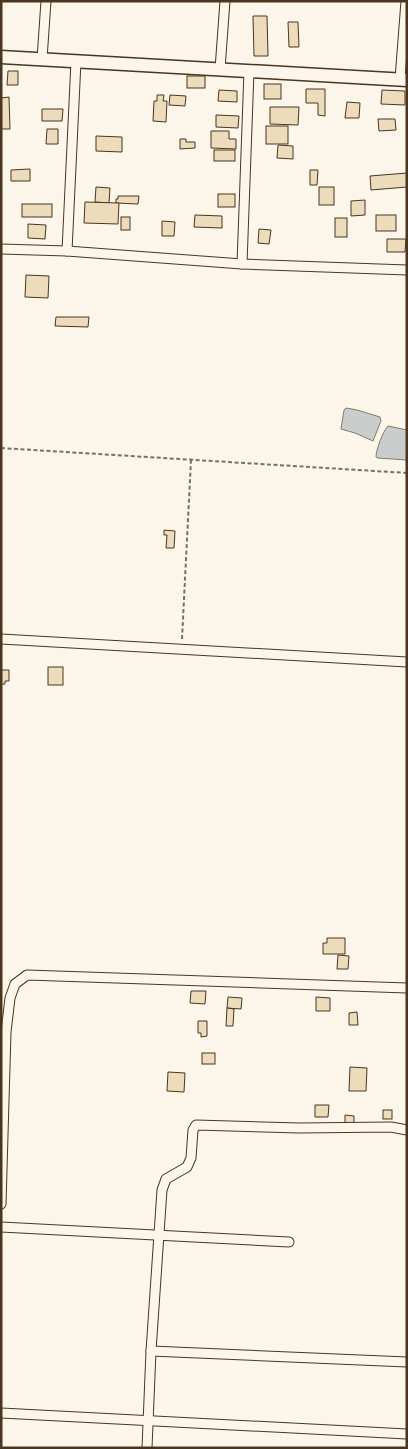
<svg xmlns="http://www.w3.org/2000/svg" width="408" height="1449" viewBox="0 0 408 1449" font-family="'Fira Sans Condensed',sans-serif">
<rect width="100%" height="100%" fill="#fbf6e9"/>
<g fill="#c9cecd" stroke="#887966">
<polygon points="346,408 357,410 380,417 381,421 373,441 355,433 341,429 344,410"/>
<path d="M388,426L407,430V460L378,458L376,457C376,450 383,431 388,426Z"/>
</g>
<g fill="#ecdcbc" stroke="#4a3520">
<polygon points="253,16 267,16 268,56 254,56"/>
<polygon points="288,22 298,22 299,47 289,47"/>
<polygon points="8,71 18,71 18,85 7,85"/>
<rect x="187" y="76" width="18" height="12"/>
<rect x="264" y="84" width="17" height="15"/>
<polygon points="306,89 325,89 325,116 318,115 318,103 306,103"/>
<polygon points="219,90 237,91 237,102 218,101"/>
<polygon points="382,90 405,91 405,105 381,104"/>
<polygon points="157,95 164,95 163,101 167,101 166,122 153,121 154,101 157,101"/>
<polygon points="170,95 186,96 185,106 169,105"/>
<polygon points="9,97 10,129 1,129 1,98"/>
<polygon points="347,102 360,103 359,118 345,118"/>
<polygon points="270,107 299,107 298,125 270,124"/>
<polygon points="42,109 63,109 62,121 42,121"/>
<polygon points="216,115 239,116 238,128 216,127"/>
<polygon points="378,119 395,119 396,130 379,131"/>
<rect x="266" y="126" width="22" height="18"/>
<polygon points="47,129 58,129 58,144 46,144"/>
<polygon points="211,131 229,131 229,139 236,139 236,149 211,148"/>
<polygon points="96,136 122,137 122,152 96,151"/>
<polygon points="180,139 186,139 186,142 195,142 195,148 180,149"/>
<polygon points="278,145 293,146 293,159 277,158"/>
<rect x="214" y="150" width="21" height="11"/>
<polygon points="30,169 30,181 11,181 11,170"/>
<polygon points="310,170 318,170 317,185 310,185"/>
<polygon points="407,173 407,187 371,190 370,176"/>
<polygon points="96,187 110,188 109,203 95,202"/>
<rect x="319" y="187" width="15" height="18"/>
<rect x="218" y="194" width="17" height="13"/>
<polygon points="118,196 139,196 138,204 116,203 116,199 118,199"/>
<polygon points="365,200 365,215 351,216 351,201"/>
<polygon points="85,202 119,203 118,224 84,223"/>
<rect x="22" y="204" width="30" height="13"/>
<polygon points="195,215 222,216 222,228 194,227"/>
<rect x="376" y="215" width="20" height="16"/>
<rect x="121" y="217" width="9" height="13"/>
<rect x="335" y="218" width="12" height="19"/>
<polygon points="162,221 175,222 174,236 162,236"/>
<polygon points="28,224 46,225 45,239 28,238"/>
<polygon points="259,229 271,230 269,244 258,243"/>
<polygon points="387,239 406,239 405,252 387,252"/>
<polygon points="26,275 49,276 48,298 25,297"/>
<polygon points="56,317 89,317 88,327 55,326"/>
<polygon points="164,530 175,531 174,548 166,548 167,535 164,535"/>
<rect x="48" y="667" width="15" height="18"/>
<polygon points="1,670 9,670 9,681 5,681 5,684 1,684"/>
<polygon points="327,938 345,938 345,954 323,954 323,943 327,943"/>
<polygon points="338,955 349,956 348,969 337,969"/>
<polygon points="191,991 206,991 205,1004 190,1003"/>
<polygon points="228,997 242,998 241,1009 227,1008"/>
<polygon points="316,997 330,998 330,1011 316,1011"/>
<polygon points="227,1008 234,1009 233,1026 226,1026"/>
<polygon points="357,1012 358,1025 349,1025 349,1013"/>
<polygon points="198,1021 207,1021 207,1036 201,1037 201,1033 198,1033"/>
<rect x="202" y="1053" width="13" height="11"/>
<polygon points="350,1067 367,1068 366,1091 349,1091"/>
<polygon points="168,1072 185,1073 184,1092 167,1091"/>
<polygon points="315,1105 329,1105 328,1117 315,1117"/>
<rect x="383" y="1110" width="9" height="9"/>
<polygon points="345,1115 354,1116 354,1126 345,1126"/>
</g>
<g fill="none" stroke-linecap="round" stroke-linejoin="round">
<g stroke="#4a3520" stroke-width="11">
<g id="street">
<polyline points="42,59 46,1"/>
<polyline points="220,69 225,1"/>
<polyline points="400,79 406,1"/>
<polyline points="1,249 67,251 242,264 407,270"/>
<polyline points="67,251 76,61"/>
<polyline points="242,264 249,71"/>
<polyline points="1,639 407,662"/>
<polyline points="1,1204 6,1032 10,998 15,984 27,975 407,988"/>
<polyline points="1,1227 289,1242"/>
<polyline points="151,1351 407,1362"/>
<polyline points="1,1413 407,1434"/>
<polyline points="147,1448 151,1351 162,1190 166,1179 187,1167 191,1158 193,1130 196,1125 299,1128 391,1127 407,1130"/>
</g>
</g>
<g stroke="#4a3520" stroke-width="15">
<polyline id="secondary" points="1,57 407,80"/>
</g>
<g stroke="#7f6f5c" stroke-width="2" stroke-dasharray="4 2.5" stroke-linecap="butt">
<polyline points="1,448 407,473"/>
<polyline points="182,639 191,460"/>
</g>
<use href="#street" stroke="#fbf6e9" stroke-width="9"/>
<use href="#secondary" stroke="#fbf6e9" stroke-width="12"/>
</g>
<rect width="408" height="1449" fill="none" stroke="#4a3520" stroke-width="5"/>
</svg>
